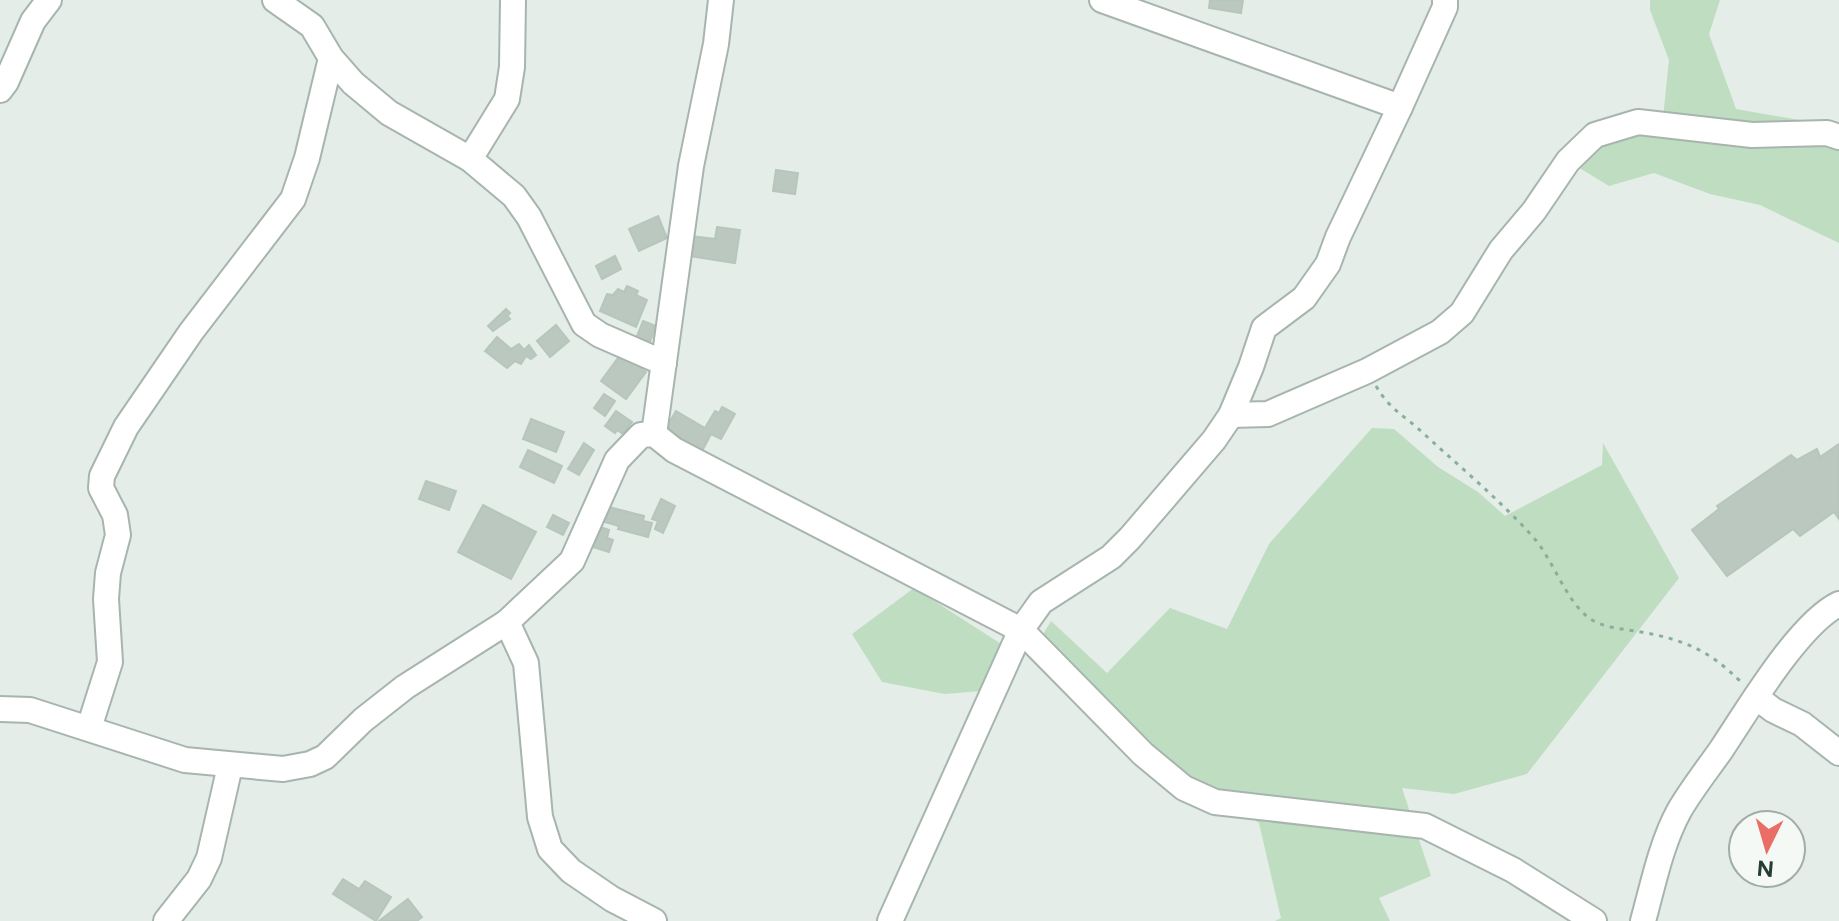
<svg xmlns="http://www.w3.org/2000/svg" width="1839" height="921" viewBox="0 0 1839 921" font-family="Figtree,sans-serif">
<rect width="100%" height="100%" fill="#e4ede8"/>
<g fill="#bfddc1">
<polygon points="1650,0 1720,0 1709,34 1736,109 1839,127 1839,243 1760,205 1710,194 1654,173 1609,186 1568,161 1599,144 1663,118 1669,60 1650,10"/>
<polygon points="1372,428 1394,429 1438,467 1478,492 1505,516 1602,465 1603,443 1679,578 1527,774 1454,794 1402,788 1431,876 1379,898 1390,921 1275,921 1281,918 1259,823 1181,775 1041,638 1051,621 1107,673 1170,608 1227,629 1269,544"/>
<polygon points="914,588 1020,656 1005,689 945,694 882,682 852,634"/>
</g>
<g fill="#bac8c0" stroke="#b7c6bd" stroke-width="2">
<polygon points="1210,0 1243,0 1241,13 1209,8"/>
<polygon points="776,170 798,173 795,194 773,191"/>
<polygon points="658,216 667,238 639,251 629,229"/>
<polygon points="717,227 740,230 735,263 689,256 692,236 715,239"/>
<polygon points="615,256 621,269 602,279 596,266"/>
<polygon points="627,286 638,291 636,295 647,300 636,327 600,311 607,294 613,295 618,289 624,292"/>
<polygon points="506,309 510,313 507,316 510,319 493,331 488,326"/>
<polygon points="643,321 656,326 648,347 635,341"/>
<polygon points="556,325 569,341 550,357 537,341"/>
<polygon points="497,337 511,349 519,344 524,350 529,345 536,355 531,359 526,356 521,364 515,361 507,368 485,351"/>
<polygon points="621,354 646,372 626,399 601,381"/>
<polygon points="604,394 615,401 605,416 594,408"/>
<polygon points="722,407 735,414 721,439 711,434 702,451 665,430 676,411 705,428 715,411 719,413"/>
<polygon points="616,411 632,422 623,434 617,430 615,433 605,426"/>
<polygon points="531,419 564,432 556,452 523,439"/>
<polygon points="584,443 594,450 579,475 568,469"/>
<polygon points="1839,444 1839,519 1834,512 1800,536 1793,529 1727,576 1692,530 1719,509 1717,506 1791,455 1797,460 1817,449 1820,457"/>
<polygon points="528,450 562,466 554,483 520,467"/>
<polygon points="426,481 456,491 449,510 419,499"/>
<polygon points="661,499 675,506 663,533 655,529 658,521 652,519"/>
<polygon points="483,505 536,532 511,579 458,552"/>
<polygon points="609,507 644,516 643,521 652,523 648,537 618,529 619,526 605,522"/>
<polygon points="553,515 569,523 563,535 547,527"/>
<polygon points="597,526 609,530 607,538 613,540 609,552 590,546"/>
<polygon points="343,879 359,889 365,881 391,897 376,921 333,894"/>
<polygon points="408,899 422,917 417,921 379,921"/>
</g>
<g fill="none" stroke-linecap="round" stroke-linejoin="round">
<g stroke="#a7b5ae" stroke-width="28">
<g id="minor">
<polyline points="275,0 312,26 331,58 353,83 389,113 470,159 514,196 529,217 584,324 600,335 664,363"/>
<polyline points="1102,0 1400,107"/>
<polyline points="0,90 6,82 33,21 49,0"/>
<polyline points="470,159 507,99 512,67 513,0"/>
<polyline points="1231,415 1268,414 1367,371 1440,332 1462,313 1501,250 1534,211 1568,161 1595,135 1638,122 1752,135 1827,133 1839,137"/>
<polyline points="654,434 691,166 716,44 721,0"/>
<polyline points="507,622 526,663 540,817 550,849 571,871 612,899 654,921"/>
<polyline points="1756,697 1773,710 1802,724 1839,753"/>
<polyline points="0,709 30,710 185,760 283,769 310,764 325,757 363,720 405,687 507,622 572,561 617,460 641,435 654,434 674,450 1021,630 1143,754 1184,788 1215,802 1425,826 1513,870 1594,921"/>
<polyline points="89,728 110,662 106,599 108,573 118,535 115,515 101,488 102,476 126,427 191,332 293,199 307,158 331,58"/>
<polyline points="166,921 199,879 209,858 230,766"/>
<polyline points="890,921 1021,630 1041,602 1111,557 1130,538 1214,440 1231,415 1251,367 1264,328 1304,298 1328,264 1338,237 1400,107 1445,7 1445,0"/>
<path d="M1643,921C1653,885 1661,844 1679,811C1691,790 1707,770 1721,750C1747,711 1799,623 1839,604"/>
</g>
</g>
<path stroke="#87af9b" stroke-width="3" stroke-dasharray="4 6" stroke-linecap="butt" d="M1376,386C1390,410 1404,415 1423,433C1460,467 1500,500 1534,538C1553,560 1566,601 1589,618C1603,628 1624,629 1641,632C1686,640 1710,651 1742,683"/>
<use href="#minor" stroke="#fff" stroke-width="24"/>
</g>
<g transform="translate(1767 849) rotate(185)"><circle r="38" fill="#f5f9f6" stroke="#a1aea8" stroke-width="2"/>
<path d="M0-6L14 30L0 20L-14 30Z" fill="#ea6e65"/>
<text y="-12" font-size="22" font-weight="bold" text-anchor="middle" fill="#243e33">N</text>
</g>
</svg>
